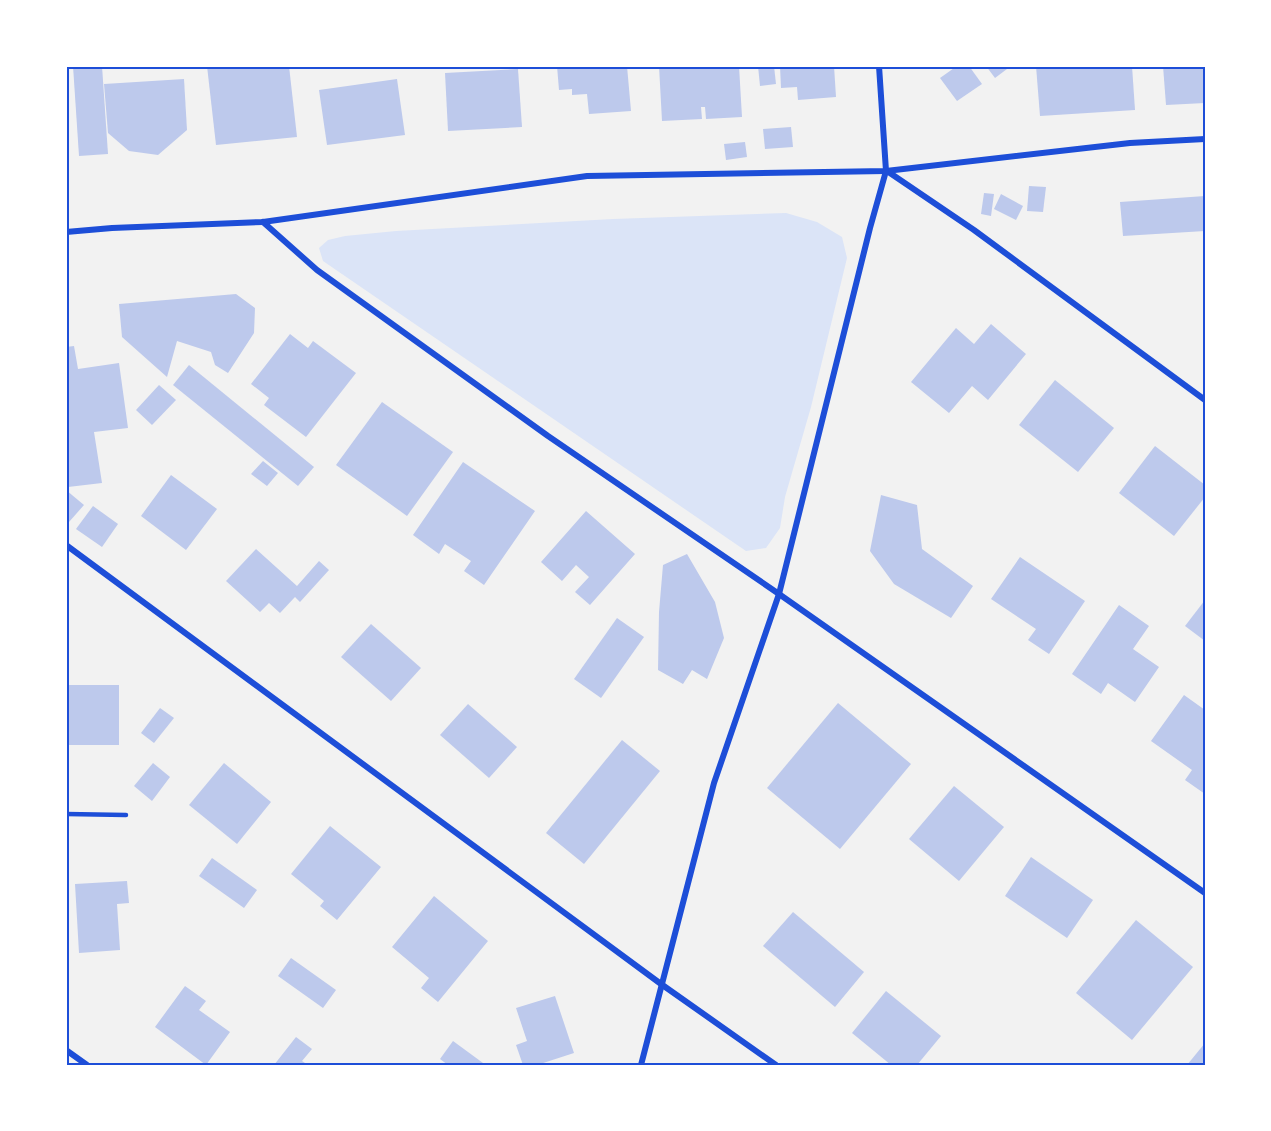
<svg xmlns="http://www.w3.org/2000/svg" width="1271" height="1131" viewBox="0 0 1271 1131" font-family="Cabin,sans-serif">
<rect width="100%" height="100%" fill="#f2f2f2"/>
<polygon fill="#dbe4f7" points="786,213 817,222 842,237 847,258 811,407 785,497 780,528 766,548 746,551 323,261 319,248 328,240 345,236 396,231 613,219"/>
<g fill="#bdc9ec">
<polygon points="73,66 102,66 108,154 79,156"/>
<polygon points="207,66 289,66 297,137 216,145"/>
<polygon points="557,66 627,66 631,111 589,114 587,94 572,95 572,89 559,90"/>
<polygon points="659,66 739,66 742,117 706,119 705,107 701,107 702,119 662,121"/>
<polygon points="758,66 774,66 776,84 760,86"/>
<polygon points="780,66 834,66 836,97 798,100 797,87 781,88"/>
<polygon points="957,66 969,66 982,84 957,101 940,78"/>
<polygon points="986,66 1011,66 995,78"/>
<polygon points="1036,66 1132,66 1135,110 1040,116"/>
<polygon points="1163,66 1205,66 1205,103 1166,105"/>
<polygon points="518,69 522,127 448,131 445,73"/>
<polygon points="184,79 187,130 158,155 129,151 108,133 104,84"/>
<polygon points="397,79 405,135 327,145 319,90"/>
<polygon points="791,127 793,147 765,149 763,129"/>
<polygon points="745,142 747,157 726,160 724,144"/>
<polygon points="1029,186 1046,187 1043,212 1027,211"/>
<polygon points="984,193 994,194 991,216 981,214"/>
<polygon points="1001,194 1023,206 1016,220 994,209"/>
<polygon points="1205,196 1205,231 1123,236 1120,202"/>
<polygon points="236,294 255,308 254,333 228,373 215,365 211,352 177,341 167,377 122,337 119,304"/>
<polygon points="991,324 1026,354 988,400 972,386 949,413 911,382 956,328 974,344"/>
<polygon points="290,334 308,348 313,341 356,373 306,437 264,405 269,398 251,384"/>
<polygon points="74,346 78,369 119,363 128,428 94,432 102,483 68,487 66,474 66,347"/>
<polygon points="189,365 314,467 298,486 173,385"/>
<polygon points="1055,380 1114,428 1078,472 1019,425"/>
<polygon points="159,385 176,400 152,425 136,410"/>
<polygon points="382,402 453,452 407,516 336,465"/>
<polygon points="1155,446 1205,485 1205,497 1174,536 1119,493"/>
<polygon points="263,461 278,473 267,486 251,474"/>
<polygon points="463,462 535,511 484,585 464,571 471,561 445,544 439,554 413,535"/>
<polygon points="171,475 217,509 186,550 141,516"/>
<polygon points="66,490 84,505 69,522 66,519"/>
<polygon points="881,495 917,505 922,549 973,586 951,618 894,584 870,551"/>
<polygon points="93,506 118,524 102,547 76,529"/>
<polygon points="586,511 635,554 590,605 575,592 589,577 576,565 562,581 541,562"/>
<polygon points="256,549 297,586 319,561 329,570 300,602 295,597 280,613 269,603 260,612 226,581"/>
<polygon points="687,554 715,602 724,638 707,679 692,670 683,684 658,670 659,612 663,565"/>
<polygon points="1020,557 1085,601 1049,654 1028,640 1036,629 991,599"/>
<polygon points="1205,600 1205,641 1185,626"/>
<polygon points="1119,605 1149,626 1133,649 1159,667 1135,702 1108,683 1101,694 1072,674"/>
<polygon points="617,618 644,637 601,698 574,679"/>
<polygon points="371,624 421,668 391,701 341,657"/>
<rect x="66" y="685" width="53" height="60"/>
<polygon points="1184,695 1205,710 1205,794 1185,780 1192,770 1151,741"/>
<polygon points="838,703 911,764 840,849 767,788"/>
<polygon points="468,704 517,747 489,778 440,735"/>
<polygon points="160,708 174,718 154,743 141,733"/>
<polygon points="622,740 660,771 584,864 546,833"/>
<polygon points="153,763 170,777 152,801 134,786"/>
<polygon points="224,763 271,802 237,844 189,805"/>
<polygon points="954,786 1004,827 959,881 909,839"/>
<polygon points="330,826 381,867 337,920 320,906 324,901 291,874"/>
<polygon points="1031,857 1093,900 1067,938 1005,896"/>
<polygon points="212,858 257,890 244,908 199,876"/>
<polygon points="127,881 129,903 117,904 120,950 79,953 75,884"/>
<polygon points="434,896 488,941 438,1002 421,988 429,978 392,947"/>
<polygon points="793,912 864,972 835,1007 763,946"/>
<polygon points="1136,920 1193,967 1132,1040 1076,993"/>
<polygon points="291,958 336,990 323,1008 278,976"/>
<polygon points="185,986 206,1001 199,1010 230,1032 206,1065 155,1027"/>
<polygon points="886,991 941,1036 917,1065 891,1065 852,1033"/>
<polygon points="555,996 574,1053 537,1065 523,1065 516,1045 527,1041 516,1008"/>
<polygon points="296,1037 312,1049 302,1061 308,1065 274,1065"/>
<polygon points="453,1041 483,1063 481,1065 448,1065 440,1059"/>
<polygon points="1205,1043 1205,1065 1187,1065"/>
</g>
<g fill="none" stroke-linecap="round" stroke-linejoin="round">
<polyline stroke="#1d4ed8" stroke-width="4.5" points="66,814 126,815"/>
<g stroke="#1d4ed8" stroke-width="6">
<polyline points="887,171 974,230 1205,400"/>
<polyline points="263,222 317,270 548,436 779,594 1205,893"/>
<polyline points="66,232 112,228 263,222 587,176 886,171 1130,143 1205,139"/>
<polyline points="66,545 661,984 776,1065"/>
<polyline points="66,1050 87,1065"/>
<polyline points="641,1065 714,783 779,594 870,228 886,171 879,66"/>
</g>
</g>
<rect width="1271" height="1131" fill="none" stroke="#ffffff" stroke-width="135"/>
<rect x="68" y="68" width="1136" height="996" fill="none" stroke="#1d4ed8" stroke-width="2"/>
</svg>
